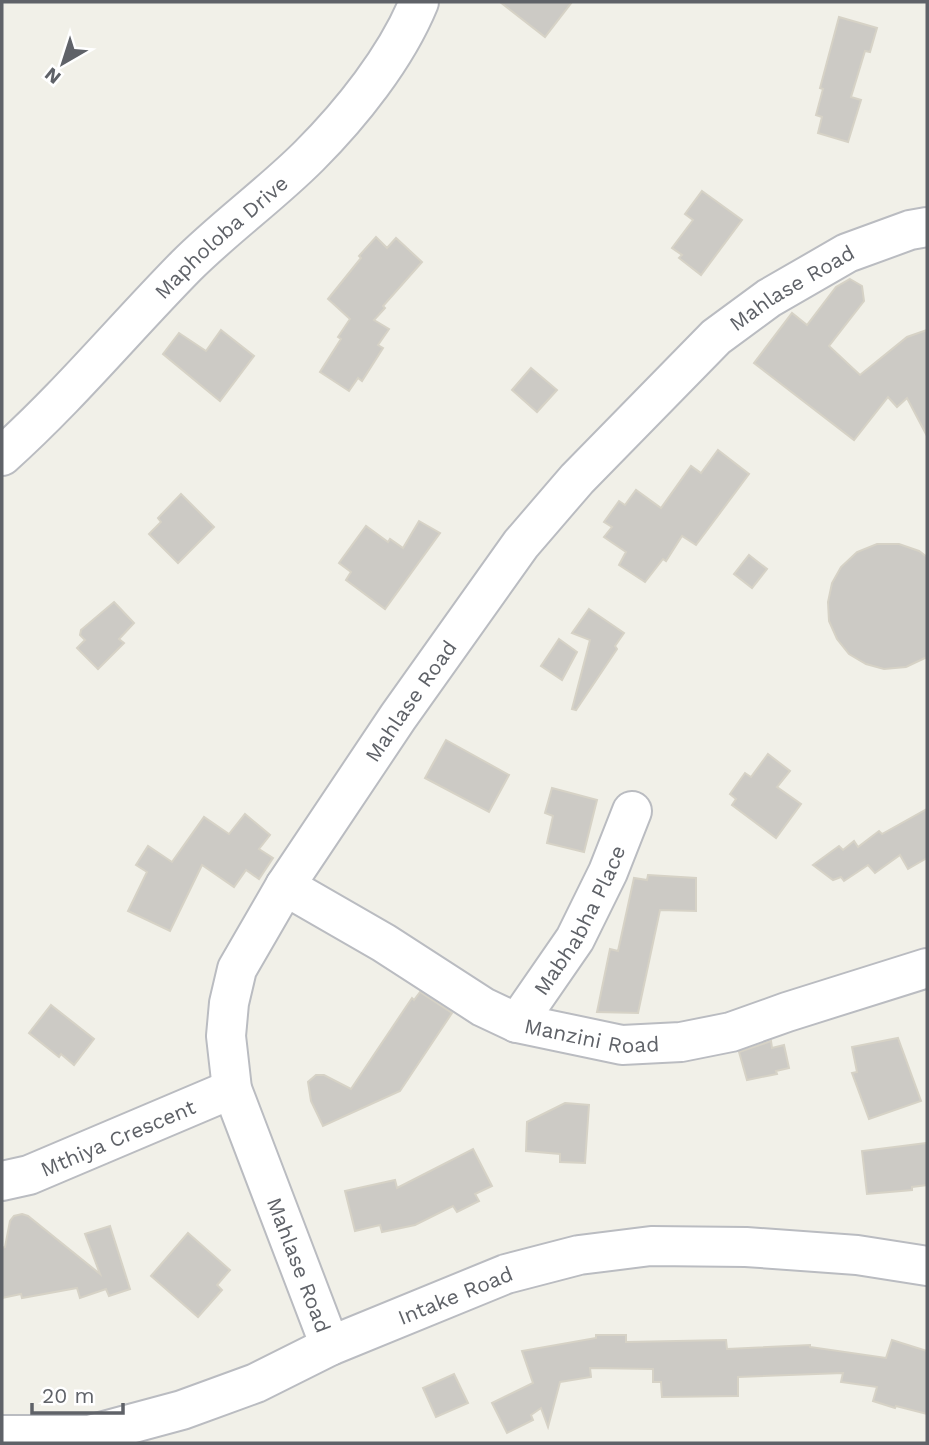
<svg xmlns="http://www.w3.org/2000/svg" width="929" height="1445" viewBox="0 0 929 1445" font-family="'Work Sans',sans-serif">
<rect width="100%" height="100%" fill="#f1f0e8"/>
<g fill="#cccac5" stroke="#d6d2c6" stroke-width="2">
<polygon points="500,2 572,2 545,37"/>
<polygon points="839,17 877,28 870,52 865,51 851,97 861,100 848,142 818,133 822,117 816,115 823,89 820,88"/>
<polygon points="702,191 742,220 701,275 679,258 682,255 672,248 693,220 685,214"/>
<polygon points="376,237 387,248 396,238 422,262 383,306 385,308 374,320 389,329 378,345 383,348 362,381 358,378 349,391 320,372 341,339 338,337 350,319 328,299 361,258 359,256"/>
<polygon points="850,279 862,286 864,301 829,346 860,375 907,337 927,330 927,436 907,398 897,407 888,397 854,440 754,363 792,313 807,325 836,287"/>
<polygon points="221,330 254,356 220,401 163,354 179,333 206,351"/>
<polygon points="531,368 557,390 537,412 512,390"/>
<polygon points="718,450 749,474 696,545 682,536 666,561 663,559 645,582 619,565 626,552 604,537 612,527 604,522 619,501 625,505 636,490 661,508 691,466 701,473"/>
<polygon points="181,494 214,527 178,563 149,534 161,522 158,518"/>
<polygon points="419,521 440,533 385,609 346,580 351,572 339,563 366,526 388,542 390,539 403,548"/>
<polygon points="877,544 899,544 919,551 927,557 927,657 906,667 884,669 866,664 849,654 837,639 829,621 828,602 832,583 841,567 857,552"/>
<polygon points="749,555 767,569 752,588 734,574"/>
<polygon points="114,602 134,623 119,639 124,643 98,669 77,648 85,640 80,635 81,630"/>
<polygon points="589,609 624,633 615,646 617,649 576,710 572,709 590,640 572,633"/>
<polygon points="559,639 577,652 562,680 541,666"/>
<polygon points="446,740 509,775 489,812 425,778"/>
<polygon points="768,754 790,771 777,787 801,804 776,838 732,805 736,799 730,794 745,773 751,777"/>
<polygon points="552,788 597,800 584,852 547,843 553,816 545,813"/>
<polygon points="927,809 927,858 908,869 900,855 875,873 868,865 844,881 841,877 833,880 813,865 839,846 843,850 854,841 858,847 879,831 882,834"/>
<polygon points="245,814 270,835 259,849 273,858 259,879 246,870 234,887 202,865 170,931 128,911 147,872 136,865 148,846 172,862 204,817 229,834"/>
<polygon points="648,875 696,878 696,911 660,910 638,1013 597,1012 610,949 618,951 634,878 647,880"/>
<polygon points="420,992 452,1013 400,1091 323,1126 311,1101 308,1082 316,1075 324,1075 351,1089 412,998 414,1000"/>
<polygon points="51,1005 94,1039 74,1065 61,1054 59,1057 29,1033"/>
<polygon points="898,1038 921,1101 869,1119 852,1073 857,1072 852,1047"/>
<polygon points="771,1041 772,1048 784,1045 789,1068 776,1071 777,1074 747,1080 739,1052"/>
<polygon points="565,1103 589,1105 585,1163 560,1162 560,1154 526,1151 527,1122"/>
<polygon points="927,1143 927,1185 912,1187 912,1190 867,1194 862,1151"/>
<polygon points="473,1149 492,1186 475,1194 479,1201 457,1212 453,1206 415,1225 382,1232 380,1225 355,1231 345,1191 395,1180 397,1188"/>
<polygon points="22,1214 28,1216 100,1274 85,1234 110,1226 130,1289 109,1296 106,1289 80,1298 77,1288 22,1298 21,1294 2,1298 2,1248 5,1247 10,1221 14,1216"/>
<polygon points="188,1233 230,1270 217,1285 222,1290 198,1317 151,1276"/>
<polygon points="596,1335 626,1335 626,1342 726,1340 727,1349 810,1345 810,1347 886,1358 892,1340 927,1351 927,1414 896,1406 895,1408 873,1401 877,1387 841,1382 843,1373 738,1377 738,1396 662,1397 661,1382 653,1382 653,1369 590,1368 591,1377 560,1382 548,1427 541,1408 531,1415 533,1420 507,1433 492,1403 533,1383 522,1351 596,1338"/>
<polygon points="454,1374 468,1403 436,1417 423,1388"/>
</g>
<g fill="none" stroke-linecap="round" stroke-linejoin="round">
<g stroke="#babcc1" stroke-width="42">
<g id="minor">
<path id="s1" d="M2,456C68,397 124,329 186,266C225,227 270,195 309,156C351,114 396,58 419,2"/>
<path id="s2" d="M285,886L384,943L483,1007L517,1023L622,1045L681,1042L731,1032L787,1012L927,968"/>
<path id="s3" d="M517,1023L575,939L608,872L632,811"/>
<path id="s4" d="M2,1181L29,1175L232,1089"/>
<path id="s5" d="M330,1346L232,1089L226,1036L229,1003L237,969L285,886L398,717L521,544L577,479L716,337L769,298L847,253L910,230L927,227"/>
<path id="s6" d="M2,1435H89L182,1410L256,1383L330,1346L506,1274L579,1255L651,1246L746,1247L857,1255L927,1266"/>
</g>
</g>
<use href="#minor" stroke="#fff" stroke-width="38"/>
</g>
<g text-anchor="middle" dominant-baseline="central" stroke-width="7" stroke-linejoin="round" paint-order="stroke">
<g font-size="21" fill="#5f6268" stroke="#fff">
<text stroke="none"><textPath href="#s1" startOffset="310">Mapholoba Drive</textPath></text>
<text stroke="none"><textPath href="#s5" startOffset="1283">Mahlase Road</textPath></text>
<text stroke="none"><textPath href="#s5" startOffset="716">Mahlase Road</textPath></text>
<text stroke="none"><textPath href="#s3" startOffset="121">Mabhabha Place</textPath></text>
<text stroke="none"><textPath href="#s2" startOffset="346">Manzini Road</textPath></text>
<text stroke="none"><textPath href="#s4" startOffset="124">Mthiya Crescent</textPath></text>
<text transform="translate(299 1265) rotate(69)">Mahlase Road</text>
<text stroke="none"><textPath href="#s6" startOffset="480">Intake Road</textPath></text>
</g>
</g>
<rect width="929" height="1445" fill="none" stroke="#5f6268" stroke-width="7"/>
<g transform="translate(63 63) rotate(219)" stroke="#ffffff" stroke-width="5" paint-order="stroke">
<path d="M0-5L12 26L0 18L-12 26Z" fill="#5f6268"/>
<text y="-10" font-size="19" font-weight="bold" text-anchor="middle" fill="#5f6268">N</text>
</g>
<path d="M32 1403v10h91v-10" fill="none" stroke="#5f6268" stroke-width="3.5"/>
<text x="42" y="1403" font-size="21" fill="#5f6268" stroke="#ffffff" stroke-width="5" paint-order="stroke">20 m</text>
</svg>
